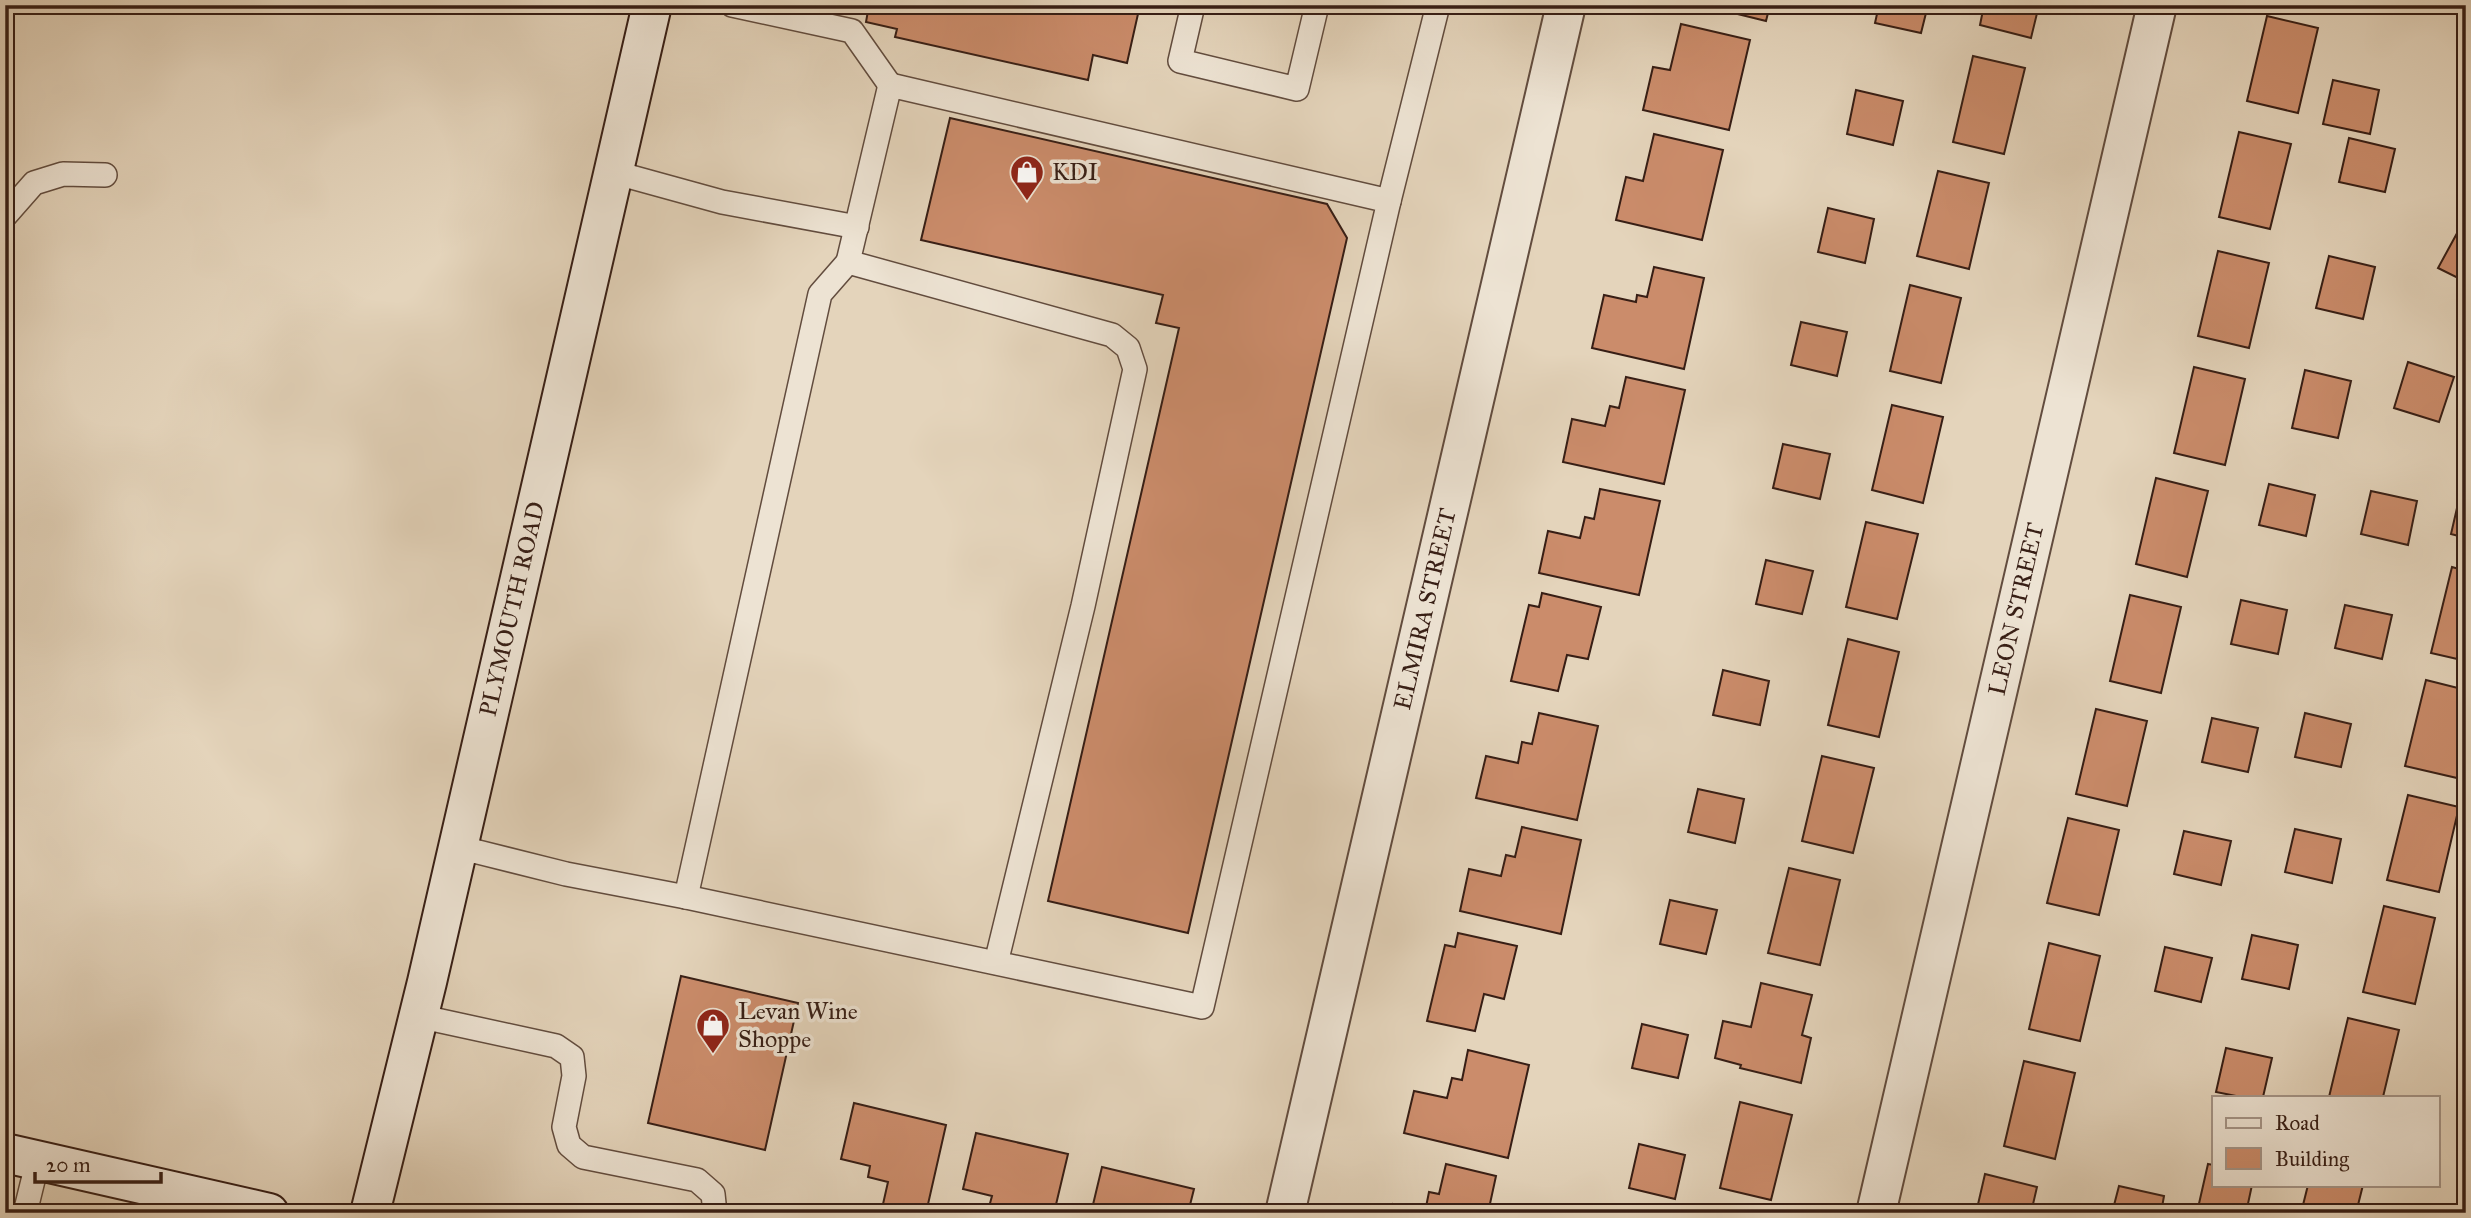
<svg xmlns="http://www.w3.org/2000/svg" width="2471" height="1218" viewBox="0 0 2471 1218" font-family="'IM FELL Great Primer',serif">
<rect width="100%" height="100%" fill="#e4d4bb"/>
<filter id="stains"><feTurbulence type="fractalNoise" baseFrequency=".00286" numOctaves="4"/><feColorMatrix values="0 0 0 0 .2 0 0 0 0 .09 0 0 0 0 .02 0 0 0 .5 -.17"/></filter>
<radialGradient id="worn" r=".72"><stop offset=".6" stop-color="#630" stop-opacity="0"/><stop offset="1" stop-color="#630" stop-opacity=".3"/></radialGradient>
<g fill="#cb8c6b" stroke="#371e15" stroke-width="2">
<polygon points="869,5 1140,5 1127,63 1093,55 1088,80 895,37 897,29 866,22"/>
<polygon points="1701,5 1770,5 1766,21"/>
<polygon points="1879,5 1928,5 1921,33 1875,23"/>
<polygon points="1984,5 2039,5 2031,38 1980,25"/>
<polygon points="2267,16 2318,28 2298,113 2247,101"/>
<polygon points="1681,24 1750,40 1729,130 1643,110 1653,67 1670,70"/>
<polygon points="1973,56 2025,68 2004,154 1953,142"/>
<polygon points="2333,80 2379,90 2370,134 2323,124"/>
<polygon points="1856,90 1903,101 1893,145 1847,134"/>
<polygon points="950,118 1327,204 1347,238 1188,933 1048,901 1179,328 1156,323 1163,295 921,240"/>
<polygon points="2239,132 2291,144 2270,229 2219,217"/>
<polygon points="1654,134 1723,150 1702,240 1616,220 1626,177 1643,181"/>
<polygon points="2349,138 2395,149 2385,192 2339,182"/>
<polygon points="1938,171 1989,183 1969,269 1917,256"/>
<polygon points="1828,208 1874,219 1865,263 1818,252"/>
<polygon points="2461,226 2466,229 2466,282 2438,268"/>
<polygon points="2218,251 2269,263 2249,348 2198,336"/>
<polygon points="2329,256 2375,267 2363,319 2316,308"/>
<polygon points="1654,267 1704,278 1684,369 1592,348 1604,295 1636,302 1637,295 1647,297"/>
<polygon points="1910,285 1961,298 1941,383 1890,371"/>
<polygon points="1801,322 1847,332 1837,376 1791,365"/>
<polygon points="2408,362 2454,377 2439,422 2394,408"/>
<polygon points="2194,367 2245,379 2225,465 2174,453"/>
<polygon points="2305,370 2351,381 2338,438 2292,428"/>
<polygon points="1626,377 1685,390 1664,484 1563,462 1572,419 1605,426 1610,406 1619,408"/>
<polygon points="1892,405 1943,417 1923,503 1872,490"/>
<polygon points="1783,444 1830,454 1820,499 1773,488"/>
<polygon points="2466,469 2466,538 2451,534"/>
<polygon points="2156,478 2208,491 2187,577 2136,564"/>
<polygon points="2269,484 2315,495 2306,536 2259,525"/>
<polygon points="1600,489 1660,501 1639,595 1539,573 1548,531 1580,538 1585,517 1594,519"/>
<polygon points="2371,491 2417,501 2408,545 2361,534"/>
<polygon points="1866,522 1918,534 1897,619 1846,607"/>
<polygon points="1766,560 1813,571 1802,614 1756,604"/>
<polygon points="2452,567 2466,571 2466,661 2431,653"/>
<polygon points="1542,593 1601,607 1588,659 1567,655 1558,691 1511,681 1529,605 1539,607"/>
<polygon points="2130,595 2181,607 2161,693 2110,681"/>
<polygon points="2241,600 2287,610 2278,654 2231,644"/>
<polygon points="2345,605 2392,615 2382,659 2335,648"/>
<polygon points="1848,639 1899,652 1879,737 1828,725"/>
<polygon points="1723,670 1769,681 1760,725 1713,715"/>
<polygon points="2426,680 2466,690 2466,741 2457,778 2405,766"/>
<polygon points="2096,709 2147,721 2127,806 2076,794"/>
<polygon points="1539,713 1598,726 1577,820 1476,798 1486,756 1518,763 1522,742 1532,744"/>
<polygon points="2305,713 2351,724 2341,767 2295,757"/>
<polygon points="2212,718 2258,728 2248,772 2202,762"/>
<polygon points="1822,756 1874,768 1853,853 1802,841"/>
<polygon points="1698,789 1744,799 1735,843 1688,832"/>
<polygon points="2408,795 2459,807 2439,892 2387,880"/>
<polygon points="2068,818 2119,830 2099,915 2047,903"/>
<polygon points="1522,827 1581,840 1561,934 1460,911 1469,869 1501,876 1506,855 1515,857"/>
<polygon points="2295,829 2341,839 2332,883 2285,872"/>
<polygon points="2184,831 2231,841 2221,885 2174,874"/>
<polygon points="1789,868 1840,880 1820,965 1768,953"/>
<polygon points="1670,900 1717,910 1706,954 1660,944"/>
<polygon points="2384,906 2435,918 2415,1004 2363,992"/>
<polygon points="1458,933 1517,946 1504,999 1484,994 1475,1031 1427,1021 1445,945 1455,947"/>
<polygon points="2252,935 2298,945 2289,989 2242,979"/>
<polygon points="2049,943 2100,956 2080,1041 2029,1029"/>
<polygon points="2165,947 2212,958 2201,1002 2155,991"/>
<polygon points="681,976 798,1003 765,1150 648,1123"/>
<polygon points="1761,983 1812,995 1802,1035 1811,1038 1801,1083 1740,1068 1741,1065 1715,1058 1723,1021 1751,1027"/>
<polygon points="2348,1018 2399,1030 2383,1097 2329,1097"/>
<polygon points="1642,1024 1688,1035 1678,1078 1632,1068"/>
<polygon points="2226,1048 2272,1058 2263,1097 2241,1097 2216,1092"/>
<polygon points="1468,1050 1529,1065 1508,1158 1404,1133 1414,1091 1447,1098 1452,1078 1462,1080"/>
<polygon points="2024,1061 2075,1073 2055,1159 2004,1146"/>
<polygon points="1740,1102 1792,1115 1771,1200 1720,1188"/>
<polygon points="854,1103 946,1125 926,1213 881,1213 888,1182 868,1177 870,1166 841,1159"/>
<polygon points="976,1133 1068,1154 1054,1213 1010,1213 989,1207 992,1196 963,1189"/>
<polygon points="1639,1144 1685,1155 1675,1199 1629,1188"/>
<polygon points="1446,1164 1496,1176 1488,1213 1391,1213 1393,1204 1425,1212 1429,1192 1439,1194"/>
<polygon points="2208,1164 2214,1165 2214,1185 2252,1185 2246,1213 2221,1213 2198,1208"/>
<polygon points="1102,1167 1194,1189 1188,1213 1091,1213"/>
<polygon points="1985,1174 2037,1187 2031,1213 1976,1213"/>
<polygon points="2308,1185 2363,1185 2356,1213 2301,1213"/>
<polygon points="2119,1186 2164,1196 2161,1213 2112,1213"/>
</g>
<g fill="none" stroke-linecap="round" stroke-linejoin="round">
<g stroke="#624c3e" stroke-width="26">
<g id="lane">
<polyline points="732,5 852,31 890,85"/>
<polyline points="1193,5 1180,61 1297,89 1317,5"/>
<polyline points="613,172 722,202 857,227"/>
<polyline points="1389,201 1438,5"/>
<polyline points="5,216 34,183 63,174 105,175"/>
<polyline points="458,847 566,874 686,897 1202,1007 1389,201 890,85 848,262 1112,335 1128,348 1135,369 1083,606 996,963"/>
<polyline points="686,897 820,294 848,262"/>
<polyline points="418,1016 556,1046 572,1057 574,1076 564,1127 569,1145 583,1157 697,1180 713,1194 715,1213"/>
<polyline points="25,1213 38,1160"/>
</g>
</g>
<g stroke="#624c3e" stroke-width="42">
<g id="street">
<polyline points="1285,1213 1566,5"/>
<polyline points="1876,1213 2157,5"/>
</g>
</g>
<g stroke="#371e15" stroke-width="42">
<g id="secondary">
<polyline points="5,1153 269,1213"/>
<polyline points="370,1213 427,982 652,5"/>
</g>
</g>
<use href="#lane" stroke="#ede3d3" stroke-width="23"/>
<use href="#street" stroke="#ede3d3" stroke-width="38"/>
<use href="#secondary" stroke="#ede3d3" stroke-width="38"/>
</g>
<defs>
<g id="shop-pin" transform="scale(1.75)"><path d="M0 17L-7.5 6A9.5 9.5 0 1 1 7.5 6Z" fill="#8f2418" stroke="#ede3d3"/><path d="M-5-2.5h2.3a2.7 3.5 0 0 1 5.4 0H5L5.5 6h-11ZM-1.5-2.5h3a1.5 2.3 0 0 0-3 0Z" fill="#fff"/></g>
</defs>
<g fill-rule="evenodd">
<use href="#shop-pin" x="1027" y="172"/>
<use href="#shop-pin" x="713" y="1025"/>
</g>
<g text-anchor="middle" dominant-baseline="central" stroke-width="7" stroke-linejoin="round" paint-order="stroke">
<g font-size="24" fill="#371e15" stroke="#ede3d3" text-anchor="start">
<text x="1052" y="172">KDI</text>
<text x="738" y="1011">Levan Wine<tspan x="738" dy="28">Shoppe</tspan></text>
</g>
<g font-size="24" fill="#371e15" stroke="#ede3d3">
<text transform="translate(512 609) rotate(-77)">PLYMOUTH ROAD</text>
<text transform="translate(1425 609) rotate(-77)">ELMIRA STREET</text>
<text transform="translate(2016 609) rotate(-77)">LEON STREET</text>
</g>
</g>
<rect width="2471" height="1218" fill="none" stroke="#e4d4bb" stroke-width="28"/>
<rect x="7" y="7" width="2457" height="1204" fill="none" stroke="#371e15" stroke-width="3.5"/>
<rect x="14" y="14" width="2443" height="1190" fill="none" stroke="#371e15" stroke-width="2"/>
<rect x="2212" y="1096" width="228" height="91" fill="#ede3d3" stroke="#a49487" stroke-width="2"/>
<rect x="2226" y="1118" width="35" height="10" fill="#ede3d3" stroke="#a49487" stroke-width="2"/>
<text x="2275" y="1130" font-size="21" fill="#371e15">Road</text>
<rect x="2226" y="1148" width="35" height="21" fill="#cb8c6b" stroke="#a49487" stroke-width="2"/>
<text x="2275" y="1166" font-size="21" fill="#371e15">Building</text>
<path d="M35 1172v10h126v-10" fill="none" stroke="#371e15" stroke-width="3.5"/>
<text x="46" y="1172" font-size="21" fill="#371e15" stroke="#ede3d3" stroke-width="5" paint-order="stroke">20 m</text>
<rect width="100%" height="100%" filter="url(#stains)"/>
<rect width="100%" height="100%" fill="url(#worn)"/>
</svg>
